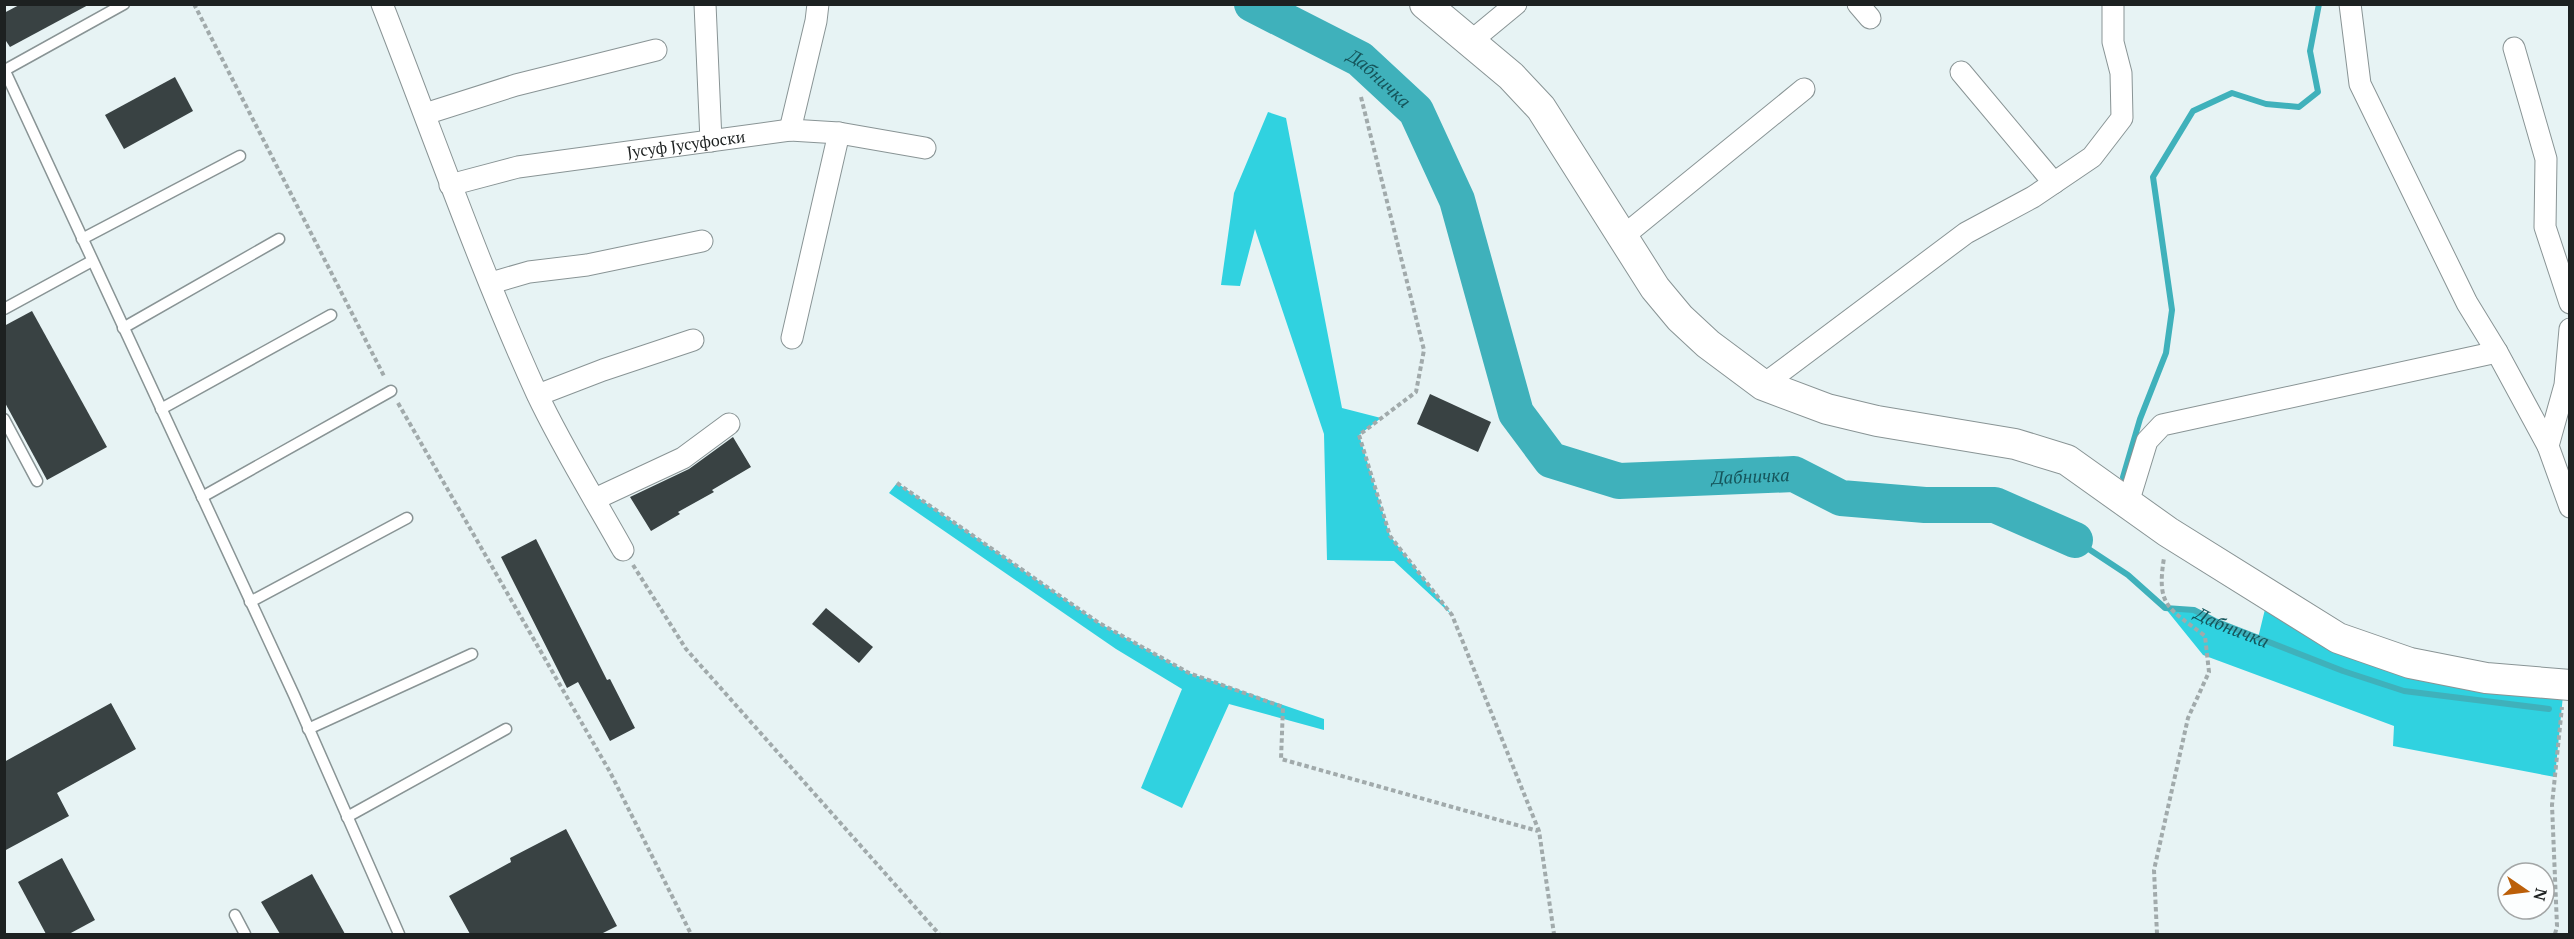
<svg xmlns="http://www.w3.org/2000/svg" width="2574" height="939" viewBox="0 0 2574 939" font-family="'PT Serif',serif">
<rect width="100%" height="100%" fill="#e7f3f4"/>
<g fill="#30d2e0">
<polygon points="1268,112 1286,118 1342,408 1381,418 1359,435 1390,536 1452,615 1394,561 1327,560 1324,434 1255,229 1240,286 1221,285 1234,193"/>
<polygon points="897,483 1099,623 1189,673 1324,719 1324,730 1229,704 1182,808 1141,788 1182,689 1116,649 889,493"/>
<polygon points="2268,597 2338,638 2564,685 2555,777 2393,746 2394,726 2203,655 2165,608 2194,610 2215,621 2258,638"/>
</g>
<g fill="none" stroke-linecap="round" stroke-linejoin="round">
<g stroke="#3fb1bb" stroke-width="6">
<polyline points="2123,477 2140,419 2166,353 2172,310 2153,177 2193,111 2232,93 2266,104 2299,107 2318,92 2310,51 2319,4"/>
<path id="s1" d="M2075,540L2128,575L2165,608L2194,610L2215,621L2343,671L2404,691L2549,709"/>
</g>
<path stroke="#3fb1bb" stroke-width="36" id="s2" d="M1252,4L1360,59L1416,111L1457,200L1516,413L1551,460L1619,481L1794,474L1841,498L1925,505H1995L2075,540"/>
</g>
<g fill="#394243">
<polygon points="21,4 90,4 10,47 4,38 4,13"/>
<polygon points="175,77 193,111 124,149 105,115"/>
<polygon points="32,311 107,447 47,480 4,401 4,326"/>
<polygon points="1430,394 1491,422 1478,452 1417,424"/>
<polygon points="733,437 751,467 712,490 714,492 678,512 680,514 651,531 630,497 689,469"/>
<polygon points="536,539 607,680 610,679 635,728 610,741 578,682 567,688 501,557"/>
<polygon points="826,608 873,647 859,663 812,624"/>
<polygon points="111,703 136,749 57,793 69,816 4,851 4,762"/>
<polygon points="566,829 617,926 601,934 470,934 449,896 511,862 510,858"/>
<polygon points="62,858 95,920 69,934 46,934 18,882"/>
<polygon points="312,874 345,934 280,934 261,902"/>
</g>
<g fill="none" stroke-linecap="round" stroke-linejoin="round">
<g stroke="#899495" stroke-width="13">
<g id="lane">
<polyline points="4,69 294,695 399,934"/>
<polyline points="5,70 124,4"/>
<polyline points="82,239 240,156"/>
<polyline points="4,309 92,261"/>
<polyline points="123,328 279,239"/>
<polyline points="161,409 331,315"/>
<polyline points="4,419 37,481"/>
<polyline points="202,497 391,391"/>
<polyline points="250,602 407,518"/>
<polyline points="308,729 472,654"/>
<polyline points="347,817 506,729"/>
<polyline points="235,915 245,934"/>
</g>
</g>
<g stroke="#899495" stroke-width="23">
<g id="street">
<path d="M382,4C433,134 479,267 537,394C562,447 594,498 623,550"/>
<polyline points="705,4 711,141"/>
<polyline points="1858,4 1870,18"/>
<polyline points="2350,4 2360,84 2467,303 2497,352 2548,446 2570,507"/>
<polyline points="1470,42 1516,4"/>
<polyline points="2514,48 2546,159 2545,227 2570,303"/>
<polyline points="1961,72 2054,183"/>
<polyline points="425,114 516,85 656,50"/>
<polyline points="790,130 816,21 818,4"/>
<path id="s3" d="M450,185L518,167L790,130L839,133L925,148"/>
<polyline points="1621,238 1804,89"/>
<polyline points="491,283 529,272 587,265 702,241"/>
<polyline points="792,338 839,133"/>
<polyline points="1763,385 1966,233 2033,197 2092,157 2122,118 2121,73 2113,42 2113,4"/>
<polyline points="538,395 603,370 693,340"/>
<polyline points="2548,446 2565,385 2570,329"/>
<polyline points="595,499 683,458 729,424"/>
<polyline points="2128,503 2147,441 2162,425 2497,352"/>
</g>
</g>
<g stroke="#899495" stroke-width="32">
<polyline id="secondary" points="1425,4 1511,76 1541,108 1655,288 1680,318 1708,344 1763,385 1827,409 1877,421 2015,444 2067,460 2168,532 2338,638 2410,663 2486,678 2570,685"/>
</g>
<g stroke="#a1aaab" stroke-width="4" stroke-dasharray="4.5 3" stroke-linecap="butt">
<polyline points="194,4 385,378"/>
<polyline points="1361,97 1424,350 1416,392 1359,435 1390,536 1452,615 1539,831 1554,934"/>
<polyline points="398,403 610,772 691,934"/>
<polyline points="897,483 1099,623 1189,673 1283,707 1281,759 1538,831"/>
<polyline points="633,565 686,649 939,934"/>
<path d="M2157,934L2154,870L2188,718L2209,672L2205,636C2169,608 2156,607 2164,558"/>
<polyline points="2555,934 2557,926 2552,805 2562,707"/>
</g>
<use href="#lane" stroke="#fff" stroke-width="10"/>
<use href="#street" stroke="#fff" stroke-width="21"/>
<use href="#secondary" stroke="#fff" stroke-width="30"/>
</g>
<g text-anchor="middle" dominant-baseline="central" stroke-width="6" stroke-linejoin="round" paint-order="stroke">
<g font-size="16" fill="#1d2121" stroke="#fcfefe">
<text stroke="none"><textPath href="#s3" startOffset="240">Јусуф Јусуфоски</textPath></text>
</g>
<g font-size="18" font-style="italic" fill="#15555b" stroke="#fcfefe">
<text stroke="none"><textPath href="#s2" startOffset="148">Дабничка</textPath></text>
<text stroke="none"><textPath href="#s2" startOffset="778">Дабничка</textPath></text>
<text stroke="none"><textPath href="#s1" startOffset="184">Дабничка</textPath></text>
</g>
</g>
<rect width="2574" height="939" fill="none" stroke="#1d2121" stroke-width="12"/>
<g transform="translate(2526 891) rotate(104)"><circle r="28" fill="#fcfefe" stroke="#a3a6a6" stroke-width="1.5"/>
<path d="M0-4.5L10 22L0 15L-10 22Z" fill="#bb5f09"/>
<text y="-9" font-size="16" font-weight="bold" text-anchor="middle" fill="#1d2121">N</text>
</g>
</svg>
